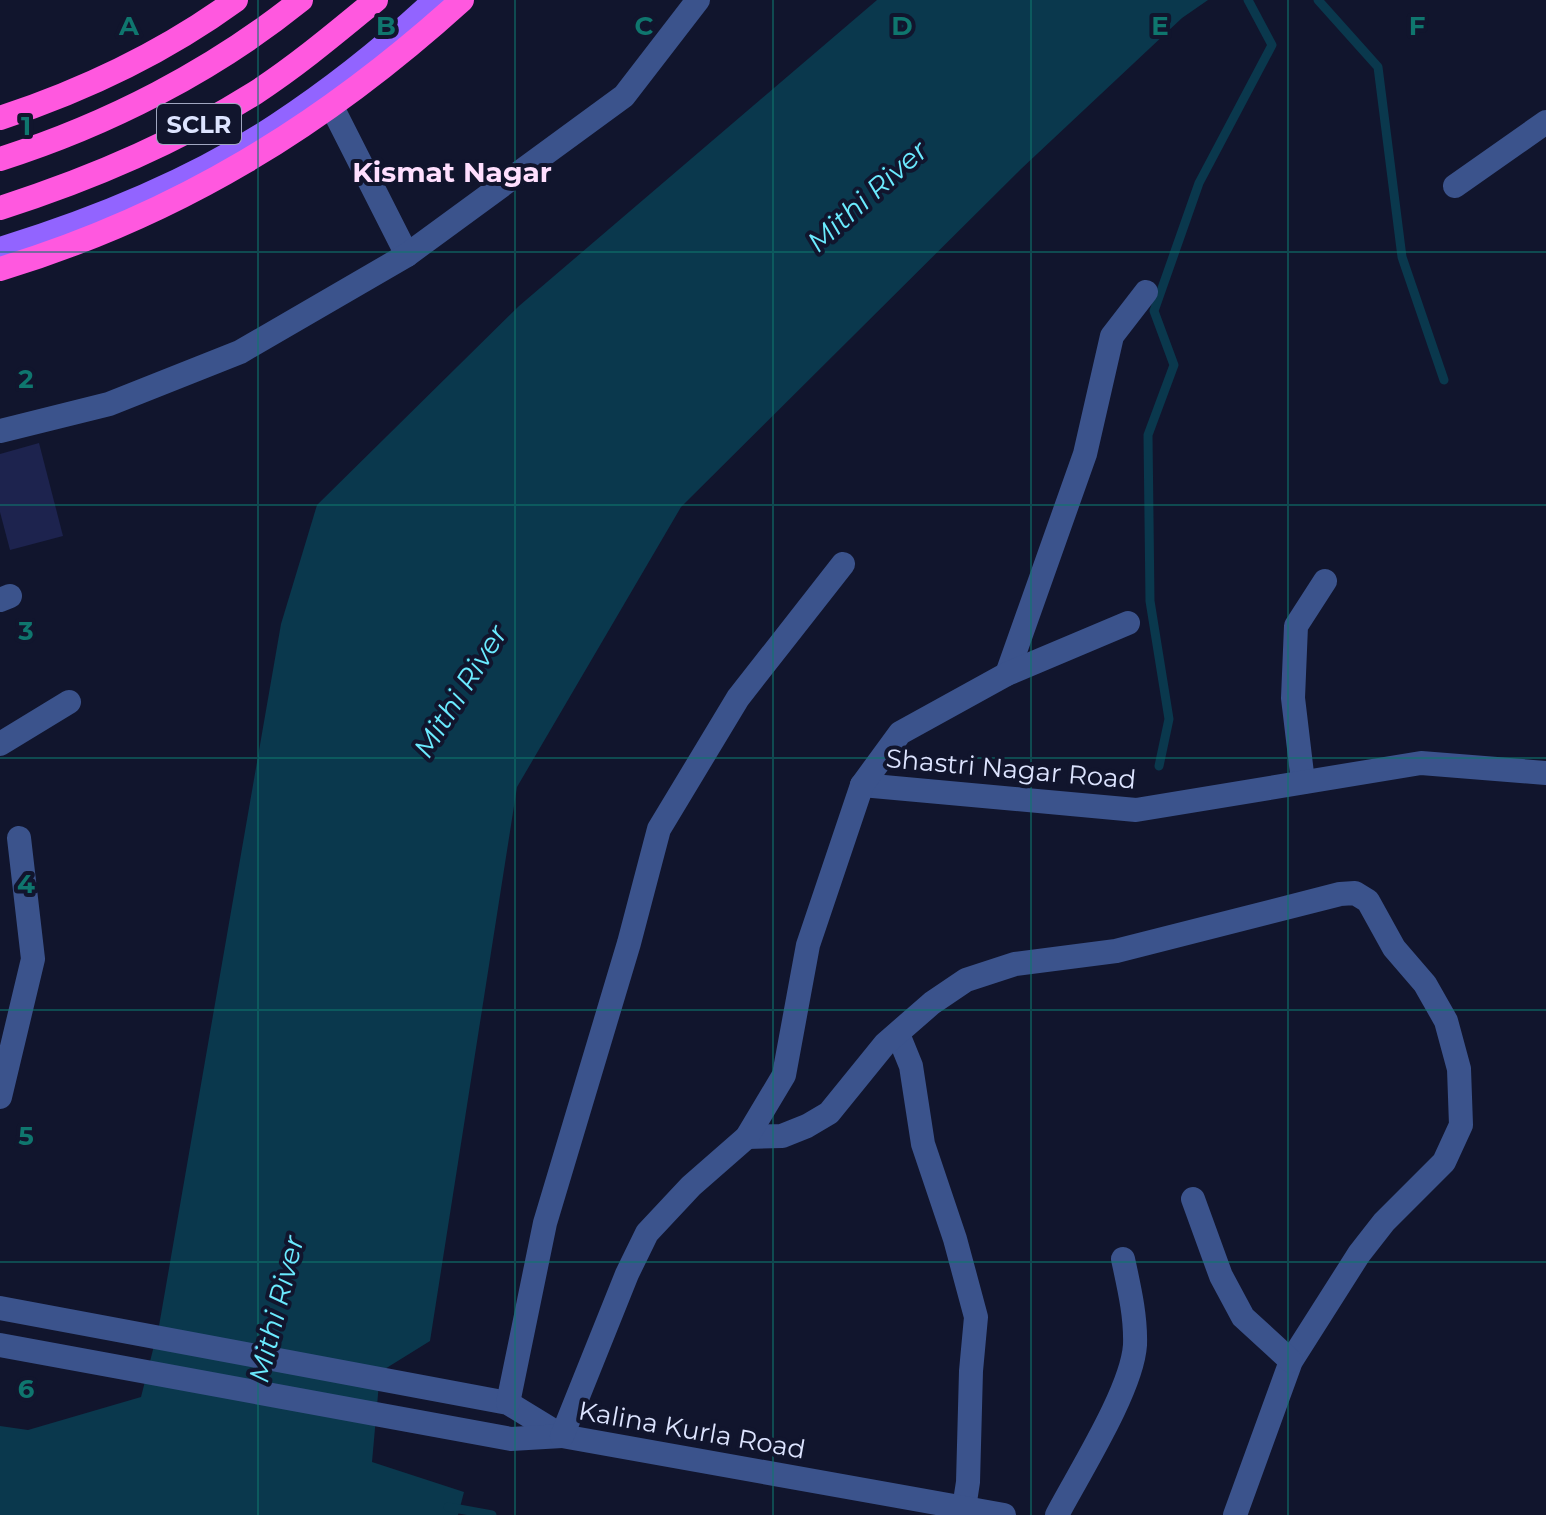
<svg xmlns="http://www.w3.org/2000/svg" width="1546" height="1515" viewBox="0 0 1546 1515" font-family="Montserrat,sans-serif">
<rect width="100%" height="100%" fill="#11152d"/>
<polygon fill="#0a384d" points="877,0 1208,0 1182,18 1021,169 681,507 517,787 430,1341 380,1372 372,1462 464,1492 458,1515 0,1515 0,1426 28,1430 141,1397 159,1326 281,624 317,505 519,306"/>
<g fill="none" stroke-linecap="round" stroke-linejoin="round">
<g stroke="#0a384d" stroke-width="9">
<polyline points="1318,0 1378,67 1402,257 1444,380"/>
<polyline points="1159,766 1169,719 1150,601 1148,435 1174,365 1154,311 1199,183 1272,45 1248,0"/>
<polyline points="448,1507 492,1515"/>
</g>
</g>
<polygon fill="#1d234e" points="39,443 63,536 10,550 0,512 0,454"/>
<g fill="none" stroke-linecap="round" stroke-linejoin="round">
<g stroke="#3b538c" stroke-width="24">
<polyline points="332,107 407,255"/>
<polyline points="1455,186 1546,122"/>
<polyline points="0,431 109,404 240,352 407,255 624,96 698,0"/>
<polyline points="0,600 10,596"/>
<polyline points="1007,674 1085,454 1112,336 1146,292"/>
<polyline points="0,744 69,702"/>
<polyline points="1303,782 1293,698 1296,626 1325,581"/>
<polyline points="862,785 1136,810 1421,763 1546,773"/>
<polyline points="898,1034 911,1066 923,1144 955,1239 976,1317 971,1371 968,1482 964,1508"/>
<polyline points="0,1097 33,959 19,838"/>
<polyline points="747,1137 782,1136 807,1126 829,1113 885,1044 932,1003 966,980 1015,964 1116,951 1340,894 1355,893 1368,901 1394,948 1425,984 1446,1021 1459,1069 1461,1125 1444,1162 1384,1222 1359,1254 1291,1361 1235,1515"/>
<polyline points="1193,1199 1221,1276 1243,1317 1291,1361"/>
<polyline points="0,1308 508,1403 562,1436 1004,1515"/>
<polyline points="0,1345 511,1439 562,1436"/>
<polyline points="508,1403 545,1223 629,943 659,829 738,698 843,564"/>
<polyline points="562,1436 627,1274 647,1233 691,1186 747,1137 784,1075 808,945 862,785 900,733 1007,674 1128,623"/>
<path d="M1057,1515C1079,1473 1132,1390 1135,1345C1136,1316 1129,1287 1123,1259"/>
</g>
<path stroke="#9264ff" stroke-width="24" d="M0,249C94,220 195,179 277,125C333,88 387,45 435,0"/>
<g stroke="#ff58df" stroke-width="24">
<path d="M0,118C82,91 166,51 236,0"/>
<path d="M0,159C107,125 213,71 301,0"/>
<path d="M0,208C88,180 177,142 255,93C298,65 337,32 376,0"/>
<path d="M0,269C178,215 324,125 462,0"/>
</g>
</g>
<path fill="none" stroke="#0f766e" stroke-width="2" stroke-opacity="0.55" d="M258,0V1515M515,0V1515M773,0V1515M1031,0V1515M1288,0V1515M0,252H1546M0,505H1546M0,758H1546M0,1010H1546M0,1262H1546"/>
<g text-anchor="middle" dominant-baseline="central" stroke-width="8" stroke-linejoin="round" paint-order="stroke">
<rect fill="#11152d" stroke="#a0a6c0" stroke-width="2" x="157" y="104" width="84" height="40" rx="6"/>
<g font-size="24" font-weight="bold" fill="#dde4ff">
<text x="199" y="124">SCLR</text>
</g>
<g font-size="26" fill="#dde4ff" stroke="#11152d">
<text transform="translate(1011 769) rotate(5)">Shastri Nagar Road</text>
<text transform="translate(692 1430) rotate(10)">Kalina Kurla Road</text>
</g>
<g font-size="28" font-weight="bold" fill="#ffdffe" stroke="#11152d">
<text x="452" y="172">Kismat Nagar</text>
</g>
<g font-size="28" font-style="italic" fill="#6bebff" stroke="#11152d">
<text transform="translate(867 196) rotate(-42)">Mithi River</text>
<text transform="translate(460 691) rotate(-58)">Mithi River</text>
<text transform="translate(276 1309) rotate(-76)">Mithi River</text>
</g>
</g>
<g font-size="26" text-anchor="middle" font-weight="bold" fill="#0f766e" stroke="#11152d" stroke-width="8" stroke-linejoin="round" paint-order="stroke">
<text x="129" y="35">A</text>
<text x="386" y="35">B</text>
<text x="644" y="35">C</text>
<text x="902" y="35">D</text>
<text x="1160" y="35">E</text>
<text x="1417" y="35">F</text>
<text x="26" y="135">1</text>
<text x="26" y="388">2</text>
<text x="26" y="640">3</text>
<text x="26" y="893">4</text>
<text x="26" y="1145">5</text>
<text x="26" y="1398">6</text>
</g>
</svg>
